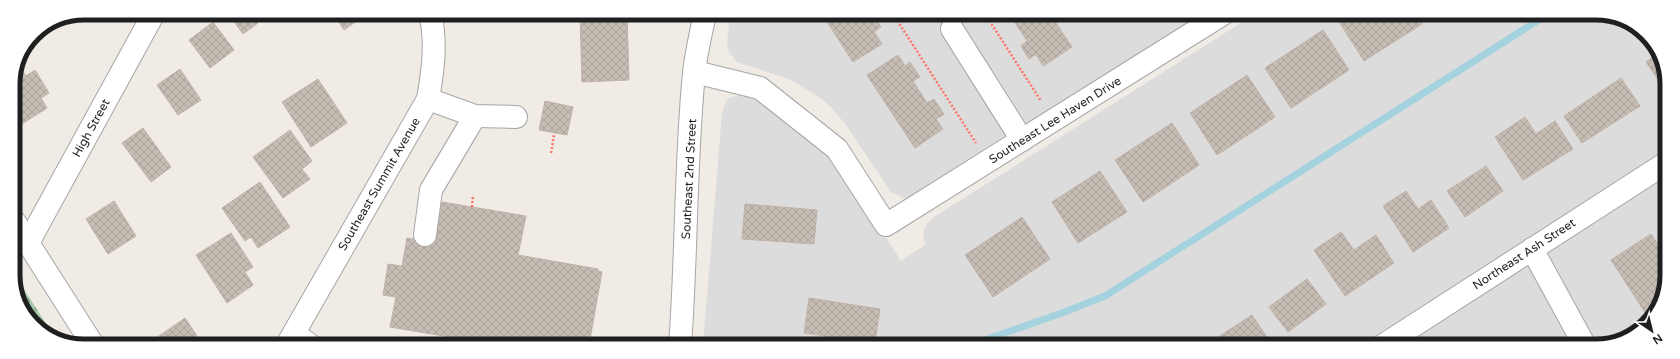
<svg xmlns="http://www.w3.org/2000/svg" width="1680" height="359" viewBox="0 0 1680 359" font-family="'Varela Round',sans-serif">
<defs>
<pattern id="cemetery-stones" width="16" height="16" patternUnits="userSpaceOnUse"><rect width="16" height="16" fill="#a5caaa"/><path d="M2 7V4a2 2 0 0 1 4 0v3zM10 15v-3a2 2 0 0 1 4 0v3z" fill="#8ead92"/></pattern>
<pattern id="building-cross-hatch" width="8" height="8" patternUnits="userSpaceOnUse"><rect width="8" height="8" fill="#c5bcb4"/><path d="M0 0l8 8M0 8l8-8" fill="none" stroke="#a9a19a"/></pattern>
</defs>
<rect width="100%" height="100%" fill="#f0ece5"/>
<g fill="#dddcdc">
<polygon points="730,14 1205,14 910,199 903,198 891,192 846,125 832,108 816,95 789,79 737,62 729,52 727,43"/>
<polygon points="1255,14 1610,14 1646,34 1666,70 1666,289 1643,328 1601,346 703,345 722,113 724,106 728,99 735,96 742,94 757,97 835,157 901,261 925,245 923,232 927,224 934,217"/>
</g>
<polygon fill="url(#cemetery-stones)" points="14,274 54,336 34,325 14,289"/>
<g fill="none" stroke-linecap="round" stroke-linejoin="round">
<polyline stroke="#a4d3df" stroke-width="7" points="963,345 976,343 1062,313 1105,296 1548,14"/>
</g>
<g fill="url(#building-cross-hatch)" stroke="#c2b2a7">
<polygon points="228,13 261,13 255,18 258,23 243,34"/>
<polygon points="333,13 368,13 344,30"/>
<polygon points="627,14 629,80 582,82 580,16"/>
<polygon points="822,14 863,14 865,17 872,14 881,27 874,32 882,44 853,62"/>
<polygon points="1001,14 1050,14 1072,47 1043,66 1036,54 1029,59 1021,46 1027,41 1012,18 1006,22"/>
<polygon points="1348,14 1416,14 1422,24 1364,61 1338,20"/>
<polygon points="213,22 234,50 210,68 189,40"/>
<polygon points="1323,30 1349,70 1291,108 1265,68"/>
<polygon points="1657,54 1666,70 1665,90 1646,62"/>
<polygon points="898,55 905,66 910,62 920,77 913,81 927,103 934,99 944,114 936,119 943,129 915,148 867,75"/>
<polygon points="19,66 26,76 35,70 49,93 41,98 47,108 22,124 13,109 13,79"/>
<polygon points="180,69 201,100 178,115 157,85"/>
<polygon points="1247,75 1275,117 1217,155 1190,113"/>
<polygon points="1621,78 1640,106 1582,143 1564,116"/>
<polygon points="318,79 347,123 311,147 282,102"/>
<polygon points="545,101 573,107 567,135 539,130"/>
<polygon points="1525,117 1536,134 1555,121 1573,149 1523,180 1495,137"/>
<polygon points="1172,123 1199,165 1143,202 1115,160"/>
<polygon points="143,128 171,167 151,182 122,143"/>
<polygon points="290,130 312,161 302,169 310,179 283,198 253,157"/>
<polygon points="1486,166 1503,191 1465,217 1447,191"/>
<polygon points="1100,171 1127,212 1078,243 1052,202"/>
<polygon points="260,182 290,227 258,248 251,237 245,241 222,208"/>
<polygon points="1406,191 1418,209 1431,200 1449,228 1413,252 1383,206"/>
<polygon points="114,201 136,236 108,254 86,219"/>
<polygon points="442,202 526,216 518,255 598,269 598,271 602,272 589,345 460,345 461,339 390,327 396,297 383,295 388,264 402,266 407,238 435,243"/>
<polygon points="745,204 817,210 814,244 742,239"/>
<polygon points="1022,217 1050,259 993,297 965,255"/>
<polygon points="1341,232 1354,250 1376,235 1394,263 1345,296 1314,250"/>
<polygon points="231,233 253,267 245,272 253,285 227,303 196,255"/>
<polygon points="1651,234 1666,257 1666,289 1654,309 1646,314 1611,260"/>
<polygon points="1307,279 1326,304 1288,332 1269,307"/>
<polygon points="809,298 880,309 875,343 804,333"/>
<polygon points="1252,315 1271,343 1266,346 1219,346 1215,339"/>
<polygon points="185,318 203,345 165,345 159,336"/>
</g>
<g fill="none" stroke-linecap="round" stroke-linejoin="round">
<g stroke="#a6a6a6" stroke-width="24">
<g id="minor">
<polyline points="952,29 1022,140"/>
<polyline points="695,72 760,88 837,149 886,225 1223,14"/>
<polyline points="428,99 475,116 516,117"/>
<polyline points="14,221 93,345"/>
<polyline points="425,235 431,190 475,116"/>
<polyline points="28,243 154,13"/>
<polyline points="1532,249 1585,346"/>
<polyline points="294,333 310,345"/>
<path d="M287,345L428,99C433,70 437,42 430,13"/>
<path d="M680,345C687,255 685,164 694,73C696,53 701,33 705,14"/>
<polyline points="1382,346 1666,163"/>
</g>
</g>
<g stroke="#fe7468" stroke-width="2.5" stroke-dasharray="2 2" stroke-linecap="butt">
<polyline points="893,14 976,143"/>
<polyline points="985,14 1041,101"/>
<polyline points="551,153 554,135"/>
<polyline points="472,207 473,195"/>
</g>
<use href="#minor" stroke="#fff" stroke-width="22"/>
</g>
<g text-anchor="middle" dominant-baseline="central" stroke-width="3.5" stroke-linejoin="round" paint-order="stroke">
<g font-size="12" fill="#1f1f1f" stroke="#fff">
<text transform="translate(1055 120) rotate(-32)">Southeast Lee Haven Drive</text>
<text transform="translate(91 128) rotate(-61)">High Street</text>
<text transform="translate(689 179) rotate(-87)">Southeast 2nd Street</text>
<text transform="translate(379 184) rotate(-60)">Southeast Summit Avenue</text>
<text transform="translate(1524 254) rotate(-33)">Northeast Ash Street</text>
</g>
</g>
<path d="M0 0H1680V359H0ZM84 20H1596A64 64 0 0 1 1660 84V275A64 64 0 0 1 1596 339H84A64 64 0 0 1 20 275V84A64 64 0 0 1 84 20Z" fill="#fff" fill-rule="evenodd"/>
<path fill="none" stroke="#1f1f1f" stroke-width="5" d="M84 20H1596A64 64 0 0 1 1660 84V275A64 64 0 0 1 1596 339H84A64 64 0 0 1 20 275V84A64 64 0 0 1 84 20Z"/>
<g transform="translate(1652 331) rotate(145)" stroke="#ffffff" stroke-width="3" paint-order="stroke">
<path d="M0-3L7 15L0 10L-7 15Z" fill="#1f1f1f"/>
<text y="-6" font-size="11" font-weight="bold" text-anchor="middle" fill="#1f1f1f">N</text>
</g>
</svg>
